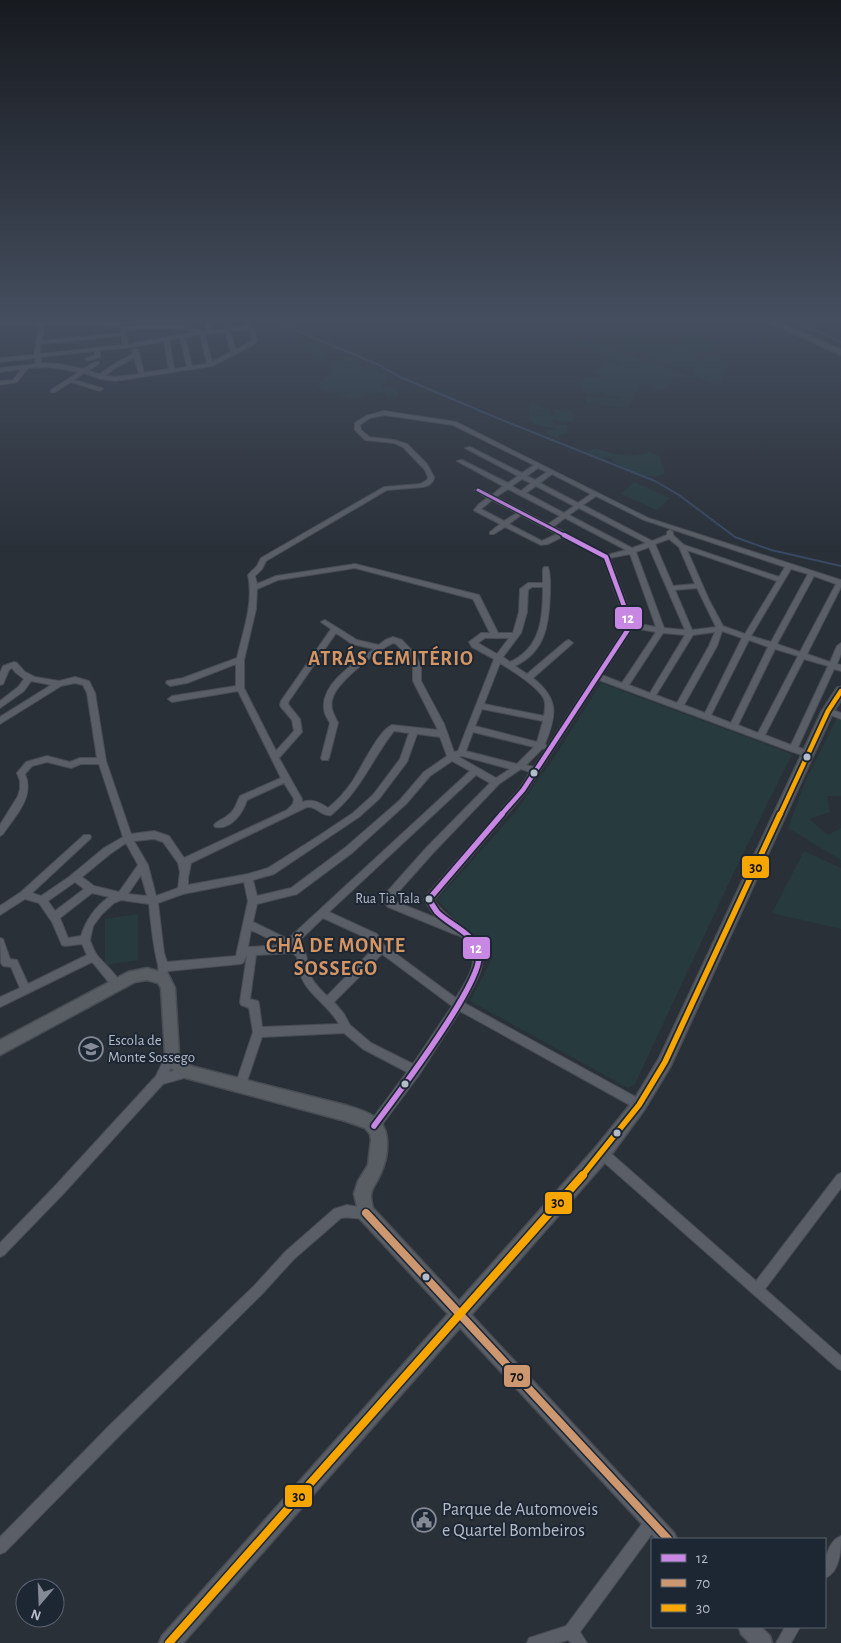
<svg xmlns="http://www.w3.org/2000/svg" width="841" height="1643" viewBox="0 0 841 1643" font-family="'Alegreya Sans',sans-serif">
<rect width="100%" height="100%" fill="#2a3038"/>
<g fill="#273a3e">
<path d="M458,320H479L473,323L508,330L505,334L482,333V329C468,333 462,330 450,323Z"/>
<path d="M484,320H536L538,322L525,324L541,328C526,336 525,326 515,326C504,326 494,324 483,322Z"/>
<polygon points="595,320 601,320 612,325 612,328 598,333 578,329 588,332 589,335 561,331 558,326 545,323 559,321 566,324 574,322 602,327 603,322"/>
<polygon points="638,320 668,320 719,343 717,351 706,351 702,354 688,345 614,330"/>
<path d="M606,332C620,332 631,337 645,340C658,342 671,343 684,347L687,351H693L701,362L708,354L718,355L728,364L725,373L721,375V382L717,386L694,375L693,370L666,365L646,356L651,350C637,354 630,355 617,348L621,344V339L613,341L611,345L593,338Z"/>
<path d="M298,337C307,341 325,347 329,354L323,361L315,359L312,351L299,347L297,341Z"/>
<polygon points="579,340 625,354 642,358 686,375 672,381 666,389 658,390 642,383 627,408 601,405 597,402 586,403 586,396 621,399 619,396 605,394 604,391 596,391 600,394 584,393 578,383 585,377 600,378 600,374 596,375 595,372 598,368 606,367 608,363 618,365 621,363 613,357 609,360 602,358 605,355 598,355 596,352 577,346"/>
<polygon points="346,357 357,361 363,370 370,368 384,374 387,380 383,382 381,387 395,386 399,395 392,399 387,397 386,393 363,394 360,398 353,399 321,389 317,385 333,371 330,367"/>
<polygon points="534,404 549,410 551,416 555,415 553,409 571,411 574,416 574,422 552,420 553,424 567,425 567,433 558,435 560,440 546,433 548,430 557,429 535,424 529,419 529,405"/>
<path d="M596,448C613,455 632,459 650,452L659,456L665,473C650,482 620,470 610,458H598L586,452Z"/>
<polygon points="634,482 670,498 657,510 621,494"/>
<polygon points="601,683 792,754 735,870 635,1084 628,1088 470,1001 493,957 437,900 516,811 553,759"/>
<polygon points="837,718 841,720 841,796 827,796 830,812 809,819 828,835 841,828 841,860 788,828 806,780"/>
<polygon points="804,851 841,868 841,929 772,913"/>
<polygon points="138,914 138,960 105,965 105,919"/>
</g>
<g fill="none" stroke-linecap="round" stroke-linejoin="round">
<g stroke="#384963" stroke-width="2">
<polyline points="271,320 377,364 400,377 502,420 655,481 679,495 735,537 771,550 841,566"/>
<polyline points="792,320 841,342"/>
</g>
<g stroke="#484c53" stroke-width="2">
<g id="minor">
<path d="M39,320H45L44,322H125L128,324L127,327L173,325L204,331L210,320H215L211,330L248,326L247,320H253L257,341L253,345L212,366L115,381L100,379L84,373L74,380L102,388L103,389L100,391L71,382L55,392H51V390L79,372L49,367L28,368L17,382L0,385V381L13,380L22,369L0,372V368L36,364L35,358L0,362V358L34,355L39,325H0V321L39,322ZM44,325L122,326L121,333L42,341ZM164,328L183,329L196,332L128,344L126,334V330ZM249,329L251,341L236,350L230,331ZM225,332L231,352L212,362L205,334ZM200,334L207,364L192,366L185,337ZM121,336L123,345L40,354L41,344ZM180,338L187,367L174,369L169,340ZM164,341L169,369L144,373L138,350L135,348L132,350L133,354L111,366L100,374L88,371L99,364V362H95L83,369L59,364L41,363L40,357L95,351V355L85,359L88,361L100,357V350L134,347ZM134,358L139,374L115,377L105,376L115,368Z"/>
<path d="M384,411L456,422L648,518L841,580V587L807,654L830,662L837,646L841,643V654L837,664L841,665V671L834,669L798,747L811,752L812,754L811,756L808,757L790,751L599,680L526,792L434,900C440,910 449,916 459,924C495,951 484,969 464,1003L643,1101L644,1105L643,1109L639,1110L460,1011L419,1075L378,1130L374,1131L370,1130L369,1126L370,1122L407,1072L363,1049L344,1033L262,1037L244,1090L240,1091L236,1090L235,1086L253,1032L249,1008L241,1005L240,1002L247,955L243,963L240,964L168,971L166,981L163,982L160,981C157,976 159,971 158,965C153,945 151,925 149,904L121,900L114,903L102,914L93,926L90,940C92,945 94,951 97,955C105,965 115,972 121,984L120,987L116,988C110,986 98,968 92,962L0,1007V997L20,988L11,967L3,966L1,963L0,938L3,939L10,959L17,960L28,984L87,955L82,944L65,946L62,945L52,922L39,903L25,899L0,915V906L21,892L84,835H90L91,837L90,839L32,893L41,896L69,877L104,848L123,837L99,764H81L71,768L47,762L32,766L25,774C35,797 15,816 3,834L0,836V825L18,796L20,789V781L17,773L26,762L47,756L70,762L80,758H97L87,693L83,685L75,683L61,686L0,724V717L51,685L31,681L24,691L0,708V701L18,687L24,679L15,672L12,668L9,670L3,684L0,685V673L3,666L14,662L17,663L25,672L35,677L59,681L75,677L89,681L95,693L106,761L131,834L154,831L169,836L184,858L287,810L293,804L294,799L284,783L247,800C243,813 231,830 215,827L214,825C217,821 222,820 227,816C235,811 236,804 240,796L281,778L238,691L172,702L168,699L172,696L236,686V664L187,683L170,686L166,683L167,681L183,678L237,658C243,631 254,603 248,575L257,566L261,558L384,487L420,484L427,480L428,477L425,470L403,447L394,443L365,440L355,430V423L366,416ZM384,415L453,425L534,465L522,473L470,447L465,448L518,476L508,483L462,460L457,461L503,486L492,495L480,489L475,490L487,498L479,504L474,510L475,511L500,524L490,532V534H494L505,527L541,545L548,544L562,537L603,558L627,625L534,767L526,765L542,749L546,748L547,746L545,744C557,714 559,699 533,678L573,643L569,640L566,641L527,674L515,666C545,652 549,625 550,594C550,586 551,575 548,567H544L543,569V583H528L520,589L519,612L513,633H498L479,595L355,564L276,576L257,584L255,576L262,569L266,561L387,490L423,487L429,485L433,481L434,477L427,464L407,444L394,440L369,437L361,430L360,425L370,418ZM538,468L547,472L535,480L527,476ZM552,474L591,494L578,503L540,483ZM522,479L531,483L521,491L512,486ZM536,486L574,506L564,513L526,493ZM508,489L560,516L548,524L496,497ZM596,496L644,520L785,567L779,577L684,545L673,535V532L670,530L667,532V535L652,541L583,505ZM492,500L517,513L504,521L481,509ZM579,508L646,543L632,548L569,515ZM521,515L557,534L542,541L509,524ZM565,518L626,550L607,555L566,533L565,532L553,527ZM669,539L679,547L695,584L673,586L655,544ZM649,547L685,630L664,628L636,552ZM687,550L777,581L745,634L723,626L709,600ZM630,554L656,627L634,623L610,558ZM355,568L473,599L490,633H481L469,642L472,647L494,659L458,751L454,752L444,724L421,681V667L416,655L402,640L393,637L385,640L379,645L357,640L325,620L321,622L331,629L281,701L280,705L281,707L292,720L294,731L276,751L244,688V660L256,609L257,589L278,580ZM791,569L808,574L771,642L751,636ZM814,576L836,584L800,652L777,644ZM532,587H543C543,618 541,648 510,662L503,657L521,633L527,612L528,590ZM697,588L716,627L692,630L675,590ZM633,628L656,632L622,683L602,675ZM722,631L742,638L705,713L684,705L717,646ZM715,632L709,646L677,703L656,695L693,635ZM336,633L352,644L374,649C356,662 321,683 324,709C324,714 328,719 330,723L321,758L322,760H328L329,758L338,723C334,715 329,707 333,697C338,681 378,650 393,643L396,644L410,658L413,667V681L438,730L392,725C378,731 361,769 352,782C345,792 337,801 328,808C319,802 313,799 302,802V799L279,758L302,732L300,719L288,704L289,701ZM663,633L685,635L650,693L629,685ZM485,638H509L497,654L478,643ZM749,640L768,647L731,723L711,715ZM775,649L798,656L758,733L738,725ZM804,659L828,666L791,745L765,735ZM500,663C512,671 538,686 544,699C546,704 545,710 544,716L484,704ZM482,709L543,721L537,742L475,726ZM394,731L409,733L400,759L373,795L353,813L320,835L268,868L248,874L188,885V878L191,863L307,807C317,806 322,817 331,815C361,791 371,760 394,731ZM473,732L534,747L517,764L466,751ZM417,734L440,737L447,756L424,772L400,800L346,847L291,888L257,896L253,880L274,874L359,817L379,799L407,762ZM462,756L510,769L496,778L459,757ZM452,761L470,771L288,939L253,922L257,904L297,894L352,853L406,804L430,776ZM521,769L530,772L520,788L426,896L424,899C428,907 432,914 439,919L394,901L393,898L433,853L499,784ZM476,775L490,783L427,847L386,893L383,901L388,907L454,934C460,935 462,937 467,942C482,960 466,981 456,998L384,945L377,934L329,912ZM154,839L163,842L178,863L180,872L178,888L156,896L148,865L134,841ZM126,843L138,865L119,892L94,886L82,877L110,854ZM141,875L147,896L128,894ZM75,882L84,889L55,911L48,901ZM244,882L248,901L236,956L167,962L164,953L158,903L183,894ZM92,893L109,897C95,907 86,920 81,936L68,938L60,918ZM323,918L371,940L375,947L327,996C321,990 313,983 310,974C304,960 312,954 296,944ZM251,930L282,945L248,947ZM293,953L297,957C299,993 323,997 339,1024L262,1027L259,1004L258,1001L250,999L256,955ZM382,954L452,1006L413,1064L371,1043L350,1025L344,1014L334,1002Z"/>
<polygon points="828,708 841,713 841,719 825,713 824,711 825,709"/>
<polygon points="172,1049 176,1051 177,1054 169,1072 187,1067 191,1068 192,1072 191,1076 163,1084 64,1193 4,1255 0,1257 0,1243 56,1185 156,1076 168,1051"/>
<polygon points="602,1147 606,1149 756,1281 837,1175 841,1173 841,1188 765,1289 841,1356 841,1370 837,1368 598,1157 596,1153 598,1149"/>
<path d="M347,1205L370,1209L372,1213L370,1217C361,1221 351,1216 341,1218L294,1259L262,1294L121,1434L5,1552L0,1554V1537L111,1424L254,1286L286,1251L334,1209Z"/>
<polygon points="652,1515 657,1517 659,1522 657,1527 580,1632 587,1643 571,1643 568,1640 558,1643 527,1643 529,1638 566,1626 647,1517"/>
<path d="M841,1536C841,1550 840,1572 825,1578C824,1564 826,1542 841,1536Z"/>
<polygon points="785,1627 800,1627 791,1643 776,1643"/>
</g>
</g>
<g stroke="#484c53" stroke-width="3">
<g id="tertiary">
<polygon points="459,1306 465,1308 674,1533 677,1539 656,1539 453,1320 451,1314 453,1308"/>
<polygon points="739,1627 761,1627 770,1636 772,1643 750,1643 741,1634"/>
</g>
</g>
<g stroke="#484c53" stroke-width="3">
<g id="secondary">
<polygon points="764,320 774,320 841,350 841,355"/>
<path d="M841,687V700L833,712L670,1067L644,1110L608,1159L183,1643H159L162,1636L448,1314L360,1219L354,1194L358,1181L368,1165L371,1140L370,1134L365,1128L345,1121L182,1077L171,1068L165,1054L161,988L158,983L147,980L135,982L0,1055V1040L128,972L147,968L168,974L175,988L179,1054L181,1058L191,1066L345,1105C355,1108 366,1111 375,1117C393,1129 388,1159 380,1175C373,1190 368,1191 373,1208L459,1301L596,1147L634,1100L660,1057L822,711L837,688Z"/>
</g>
</g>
<use href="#minor" fill="#5a5e66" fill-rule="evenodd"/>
<use href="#tertiary" fill="#5a5e66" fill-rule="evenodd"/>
<use href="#secondary" fill="#595d64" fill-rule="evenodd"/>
<g stroke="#1d2633" stroke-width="5.5">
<polyline id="bus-1-far2" points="478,490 566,536"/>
</g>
<g stroke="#1d2633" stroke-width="8">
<polyline id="bus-1-far1" points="501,815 523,790 631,625 606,557 564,535"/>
</g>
<g stroke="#1d2633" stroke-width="9">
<path id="bus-1" d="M374,1126C394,1099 482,984 479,955C477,934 449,925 437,912C434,908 431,903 429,899L502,814"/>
</g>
<g stroke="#1d2633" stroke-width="11">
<polyline id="bus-2" points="366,1213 668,1539"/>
</g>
<g stroke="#1d2633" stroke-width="8">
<polyline id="bus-3-far2" points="780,815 828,711 841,691"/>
</g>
<g stroke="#1d2633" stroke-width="9">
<polyline id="bus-3-far1" points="582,1176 639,1105 665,1062 780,814"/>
</g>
<g stroke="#1d2633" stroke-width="11">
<polyline id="bus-3" points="169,1643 583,1175"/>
</g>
<use href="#bus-1-far2" stroke="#c787e3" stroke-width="3"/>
<use href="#bus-1-far1" stroke="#c787e3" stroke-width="4.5"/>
<use href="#bus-1" stroke="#c787e3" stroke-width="5.5"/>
<use href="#bus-2" stroke="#cd976f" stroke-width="8"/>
<use href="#bus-3-far2" stroke="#f7a600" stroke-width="4.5"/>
<use href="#bus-3-far1" stroke="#f7a600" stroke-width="5.5"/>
<use href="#bus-3" stroke="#f7a600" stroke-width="8"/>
</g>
<linearGradient id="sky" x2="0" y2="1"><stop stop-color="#171a1f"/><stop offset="0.58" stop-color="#444e5e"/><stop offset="1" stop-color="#444e5e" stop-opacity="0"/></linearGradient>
<rect width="841" height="550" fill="url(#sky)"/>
<defs>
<g id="school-ring" transform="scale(1.25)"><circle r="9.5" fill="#1d2633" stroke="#848b96" stroke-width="1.5"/><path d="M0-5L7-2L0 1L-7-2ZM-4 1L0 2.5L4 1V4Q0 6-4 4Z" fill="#848b96"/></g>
<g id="civic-ring" transform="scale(1.25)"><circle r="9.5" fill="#1d2633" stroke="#848b96" stroke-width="1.5"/><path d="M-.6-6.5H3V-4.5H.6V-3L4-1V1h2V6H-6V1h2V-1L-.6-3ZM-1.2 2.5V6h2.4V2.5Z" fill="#848b96"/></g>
</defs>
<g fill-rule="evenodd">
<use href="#school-ring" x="91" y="1049"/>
<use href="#civic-ring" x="424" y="1520"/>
</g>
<g fill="#b4bcc9" stroke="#1d2633" stroke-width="2">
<circle cx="807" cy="757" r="4.5"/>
<circle cx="534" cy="773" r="4.5"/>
<circle cx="429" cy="899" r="4.5"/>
<circle cx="405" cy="1084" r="4.5"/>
<circle cx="617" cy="1133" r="4.5"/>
<circle cx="426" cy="1277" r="4.5"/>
</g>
<g text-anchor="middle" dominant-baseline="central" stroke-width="4" stroke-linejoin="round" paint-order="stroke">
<g font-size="14" fill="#b4bcc9" stroke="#1d2633" text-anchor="end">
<text x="420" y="899">Rua Tia Tala</text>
</g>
<g font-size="15" fill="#b4bcc9" stroke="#1d2633" text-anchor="start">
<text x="108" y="1040">Escola de<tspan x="108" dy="17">Monte Sossego</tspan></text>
</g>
<g font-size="18" fill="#b4bcc9" stroke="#1d2633" text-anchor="start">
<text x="442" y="1510">Parque de Automoveis<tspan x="442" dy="21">e Quartel Bombeiros</tspan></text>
</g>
<g font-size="20" font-weight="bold" letter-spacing="1" fill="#d59563" stroke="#1d2633">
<text x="391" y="659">ATRÁS CEMITÉRIO</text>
<text x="336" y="946">CHÃ DE MONTE<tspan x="336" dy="23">SOSSEGO</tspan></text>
</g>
</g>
<g stroke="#1d2633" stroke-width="2">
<rect x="614" y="606" width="29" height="24" rx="5" fill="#c787e3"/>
<rect x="741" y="855" width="29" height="24" rx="5" fill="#f7a600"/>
<rect x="462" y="936" width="29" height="24" rx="5" fill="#c787e3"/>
<rect x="544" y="1191" width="29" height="24" rx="5" fill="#f7a600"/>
<rect x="503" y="1364" width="28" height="24" rx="5" fill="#cd976f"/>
<rect x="284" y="1484" width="29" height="24" rx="5" fill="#f7a600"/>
</g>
<g font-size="14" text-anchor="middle" font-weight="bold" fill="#fff">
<text x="628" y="623">12</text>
<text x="476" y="953">12</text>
</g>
<g font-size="14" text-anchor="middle" font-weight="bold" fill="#111">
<text x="756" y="872">30</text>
<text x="558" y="1207">30</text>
<text x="517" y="1381">70</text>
<text x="299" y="1501">30</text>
</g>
<rect x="651" y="1538" width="175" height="90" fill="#1d2633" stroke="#59626f"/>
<rect x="661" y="1554" width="25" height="8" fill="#c787e3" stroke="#59626f"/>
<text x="696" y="1563" font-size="15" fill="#b4bcc9">12</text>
<rect x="661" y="1579" width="25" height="8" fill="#cd976f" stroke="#59626f"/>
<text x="696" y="1588" font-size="15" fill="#b4bcc9">70</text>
<rect x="661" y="1604" width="25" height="8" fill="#f7a600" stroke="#59626f"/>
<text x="696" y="1613" font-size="15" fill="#b4bcc9">30</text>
<g transform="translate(40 1603) rotate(199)"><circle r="24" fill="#1d2633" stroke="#59626f"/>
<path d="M0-4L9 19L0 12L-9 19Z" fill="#848b96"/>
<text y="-8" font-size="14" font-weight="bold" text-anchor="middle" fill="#b4bcc9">N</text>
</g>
</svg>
